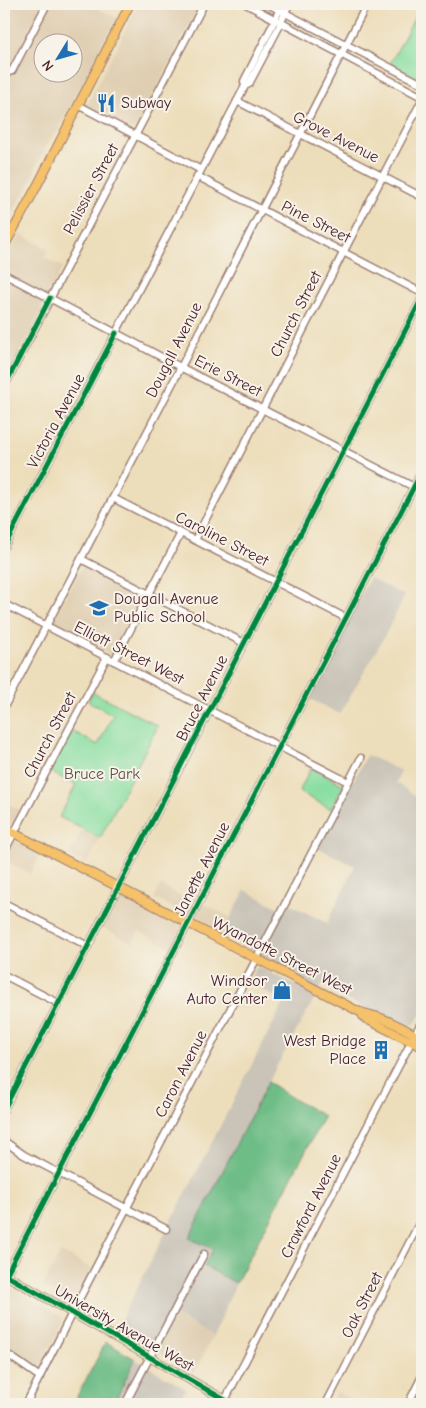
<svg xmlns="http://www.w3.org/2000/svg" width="426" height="1408" viewBox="0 0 426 1408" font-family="'Comic Neue',sans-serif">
<rect width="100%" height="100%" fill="#f7f3e8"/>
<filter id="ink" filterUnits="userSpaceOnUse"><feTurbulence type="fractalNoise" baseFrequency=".02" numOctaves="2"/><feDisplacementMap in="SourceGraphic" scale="10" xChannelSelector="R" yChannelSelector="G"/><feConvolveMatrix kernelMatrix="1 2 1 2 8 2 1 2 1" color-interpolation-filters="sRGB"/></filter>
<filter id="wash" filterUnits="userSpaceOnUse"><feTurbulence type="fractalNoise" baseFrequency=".0096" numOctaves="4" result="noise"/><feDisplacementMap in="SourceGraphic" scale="20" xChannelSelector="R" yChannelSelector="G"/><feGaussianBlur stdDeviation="1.12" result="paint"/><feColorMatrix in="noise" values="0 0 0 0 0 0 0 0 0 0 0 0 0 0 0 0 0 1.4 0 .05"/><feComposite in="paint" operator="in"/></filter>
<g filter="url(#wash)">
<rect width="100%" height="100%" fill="#eddebb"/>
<g fill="#dfceb1" fill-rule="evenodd">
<path d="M4,4H89L117,18L68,111L58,131L49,140L35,169L33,178L18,203L4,229ZM42,42H72V72H42Z"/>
<polygon points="139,4 200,4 136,128 130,130 90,108 88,103"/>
<polygon points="20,234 48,249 44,258 63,267 4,382 4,264"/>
<polygon points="83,564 140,593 143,596 143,600 113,655 110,655 53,625 53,622"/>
<polygon points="4,802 23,812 14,827 4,821"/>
<polygon points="82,830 100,838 87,864 69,855"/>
<polygon points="4,835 41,854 30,874 5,861 4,863"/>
<polygon points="161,885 195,905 198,901 230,917 222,934 154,898"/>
<polygon points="118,894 180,926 179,935 173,949 139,931 133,943 101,927"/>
<polygon points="61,1252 92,1269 76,1302 73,1303 43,1286"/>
<polygon points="4,1283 60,1316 63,1320 62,1324 38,1373 4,1349"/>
<polygon points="175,1315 213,1336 194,1373 155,1351"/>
<polygon points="337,1392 341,1394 359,1404 330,1404"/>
</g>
<g fill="#c9c3b8">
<polygon points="370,578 405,596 384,637 340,714 308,698"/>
<polygon points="367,755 401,771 396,783 422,800 422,1012 416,1022 413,1025 407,1026 368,1010 332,991 332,989 323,983 268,1082 190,1237 213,1249 204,1266 236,1283 213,1336 175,1315 155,1351 116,1329 284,1002 248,982 255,969 259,967 295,985 300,975 222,934 245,890 285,911 289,904 327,923 355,866 318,848"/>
<polygon points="135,1359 186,1389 177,1404 114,1404"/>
</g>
<g fill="#88dea1" stroke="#697e66">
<polygon points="422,4 422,81 390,64"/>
<polygon points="93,692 158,726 100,838 59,817 76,785 50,772 72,731 98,745 113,715 88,701"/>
<polygon points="311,768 344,785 331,809 299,792"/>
</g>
<g fill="#6ebd87" stroke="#5c6e59">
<polygon points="268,1082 295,1100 324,1116 236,1283 204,1266 213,1249 189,1238"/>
<polygon points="106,1342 135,1359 114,1404 73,1404"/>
</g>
</g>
<g filter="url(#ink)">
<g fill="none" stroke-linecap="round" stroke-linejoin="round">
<g stroke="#9c7e73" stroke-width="9">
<g id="minor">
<polyline points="246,4 422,97"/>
<polyline points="268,4 422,84"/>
<polyline points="4,73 4,74 12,71 47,4"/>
<polyline points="245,86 244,81 272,26 282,4"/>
<polyline points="237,101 422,197"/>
<polyline points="78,105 201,170"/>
<polyline points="197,176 422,293"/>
<polyline points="4,274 186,370 414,487"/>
<polyline points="4,387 204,4"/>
<polyline points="113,498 346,618"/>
<polyline points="195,540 422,100"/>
<polyline points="4,547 245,86 249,84 278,29 289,4"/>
<polyline points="81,559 244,643"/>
<polyline points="4,604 348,782"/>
<polyline points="114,661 181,533"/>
<polyline points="4,707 181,367 367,4"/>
<polyline points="4,852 107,657"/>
<polyline points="4,903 88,946"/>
<polyline points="4,975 58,1003"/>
<polyline points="4,1109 422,298"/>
<polyline points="4,1141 24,1155 166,1229"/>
<polyline points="4,1279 422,471"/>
<polyline points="4,1352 40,1377"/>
<polyline points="26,1404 72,1313 361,758"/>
<polyline points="125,1404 204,1254"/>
<polyline points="223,1404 422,1021"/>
<polyline points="326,1404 422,1218"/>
<polyline points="408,1404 422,1376"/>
</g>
</g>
<g stroke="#9c7e73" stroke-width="10">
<g id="major">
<polyline points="4,247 37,186 130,4"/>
<path d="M4,828L358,1011C364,1014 374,1015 381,1018C395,1023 409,1031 422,1039"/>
<polyline points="361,1012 364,1018 422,1047"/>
<polyline points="4,1274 232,1404"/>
</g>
</g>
<use href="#minor" stroke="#fff" stroke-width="6"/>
<use href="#major" stroke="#f5c16b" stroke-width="8"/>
<g stroke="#f7f3e8" stroke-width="8">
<g id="cycleway">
<polyline points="4,387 50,298"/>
<polyline points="4,547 116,333"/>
<polyline points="4,1109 422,298"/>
<polyline points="4,1274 232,1404"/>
<polyline points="4,1279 422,471"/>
</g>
</g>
<use href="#cycleway" stroke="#00873e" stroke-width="5"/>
</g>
</g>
<defs>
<g id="restaurant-bare" transform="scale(1.5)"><path d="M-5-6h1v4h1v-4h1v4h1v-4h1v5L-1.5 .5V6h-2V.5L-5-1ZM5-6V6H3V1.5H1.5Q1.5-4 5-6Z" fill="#1f6fb2" stroke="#f7f3e8" stroke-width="2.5" paint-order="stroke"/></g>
<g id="school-bare" transform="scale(1.5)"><path d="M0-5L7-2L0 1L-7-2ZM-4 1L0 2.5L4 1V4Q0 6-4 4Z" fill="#1f6fb2" stroke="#f7f3e8" stroke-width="2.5" paint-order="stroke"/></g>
<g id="shop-bare" transform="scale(1.5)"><path d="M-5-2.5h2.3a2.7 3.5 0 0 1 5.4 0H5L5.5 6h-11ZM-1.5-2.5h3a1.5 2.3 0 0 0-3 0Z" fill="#1f6fb2" stroke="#f7f3e8" stroke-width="2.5" paint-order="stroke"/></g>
<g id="building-bare" transform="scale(1.5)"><path d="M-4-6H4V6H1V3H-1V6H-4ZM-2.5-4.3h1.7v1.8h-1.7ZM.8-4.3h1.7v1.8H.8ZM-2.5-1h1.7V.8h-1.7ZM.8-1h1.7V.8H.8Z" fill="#1f6fb2" stroke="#f7f3e8" stroke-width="2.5" paint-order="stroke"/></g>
</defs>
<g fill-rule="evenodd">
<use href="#restaurant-bare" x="106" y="103"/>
<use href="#school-bare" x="99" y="608"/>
<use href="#shop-bare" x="282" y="990"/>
<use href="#building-bare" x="381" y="1050"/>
</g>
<g text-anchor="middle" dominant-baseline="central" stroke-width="4" stroke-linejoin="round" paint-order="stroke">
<g font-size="16" fill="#4a1f2b" stroke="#f7f3e8" text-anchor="start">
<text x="121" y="103">Subway</text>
<text x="114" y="599">Dougall Avenue<tspan x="114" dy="18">Public School</tspan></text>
<text x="267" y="981" text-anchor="end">Windsor<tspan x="267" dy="18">Auto Center</tspan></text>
<text x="366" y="1041" text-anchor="end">West Bridge<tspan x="366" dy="18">Place</tspan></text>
</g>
<g font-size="16" fill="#4a1f2b" stroke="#f7f3e8">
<text transform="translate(336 137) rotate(27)">Grove Avenue</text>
<text transform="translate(91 189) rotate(-62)">Pelissier Street</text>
<text transform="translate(316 222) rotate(27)">Pine Street</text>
<text transform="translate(296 314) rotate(-63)">Church Street</text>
<text transform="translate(174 350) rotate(-63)">Dougall Avenue</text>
<text transform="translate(228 376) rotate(27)">Erie Street</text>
<text transform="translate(56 421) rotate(-62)">Victoria Avenue</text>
<text transform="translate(222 539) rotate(27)">Caroline Street</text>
<text transform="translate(129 653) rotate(27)">Elliott Street West</text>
<text transform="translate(202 698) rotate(-63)">Bruce Avenue</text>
<text transform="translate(50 735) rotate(-62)">Church Street</text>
<text transform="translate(202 869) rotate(-63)">Janette Avenue</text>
<text transform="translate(282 956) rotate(27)">Wyandotte Street West</text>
<text transform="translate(181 1074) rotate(-63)">Caron Avenue</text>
<text transform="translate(311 1206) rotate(-63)">Crawford Avenue</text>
<text transform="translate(362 1305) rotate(-63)">Oak Street</text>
<text transform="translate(124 1328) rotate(30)">University Avenue West</text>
</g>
<g font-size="16" fill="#5a4f48" stroke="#f7f3e8">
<text x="102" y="774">Bruce Park</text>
</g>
</g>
<rect width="426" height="1408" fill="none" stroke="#f7f3e8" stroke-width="20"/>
<g transform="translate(58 58) rotate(233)"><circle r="24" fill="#f7f3e8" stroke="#b29e9c"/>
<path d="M0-4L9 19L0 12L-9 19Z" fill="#1f6fb2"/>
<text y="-8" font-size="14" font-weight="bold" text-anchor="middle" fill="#4a1f2b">N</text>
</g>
</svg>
